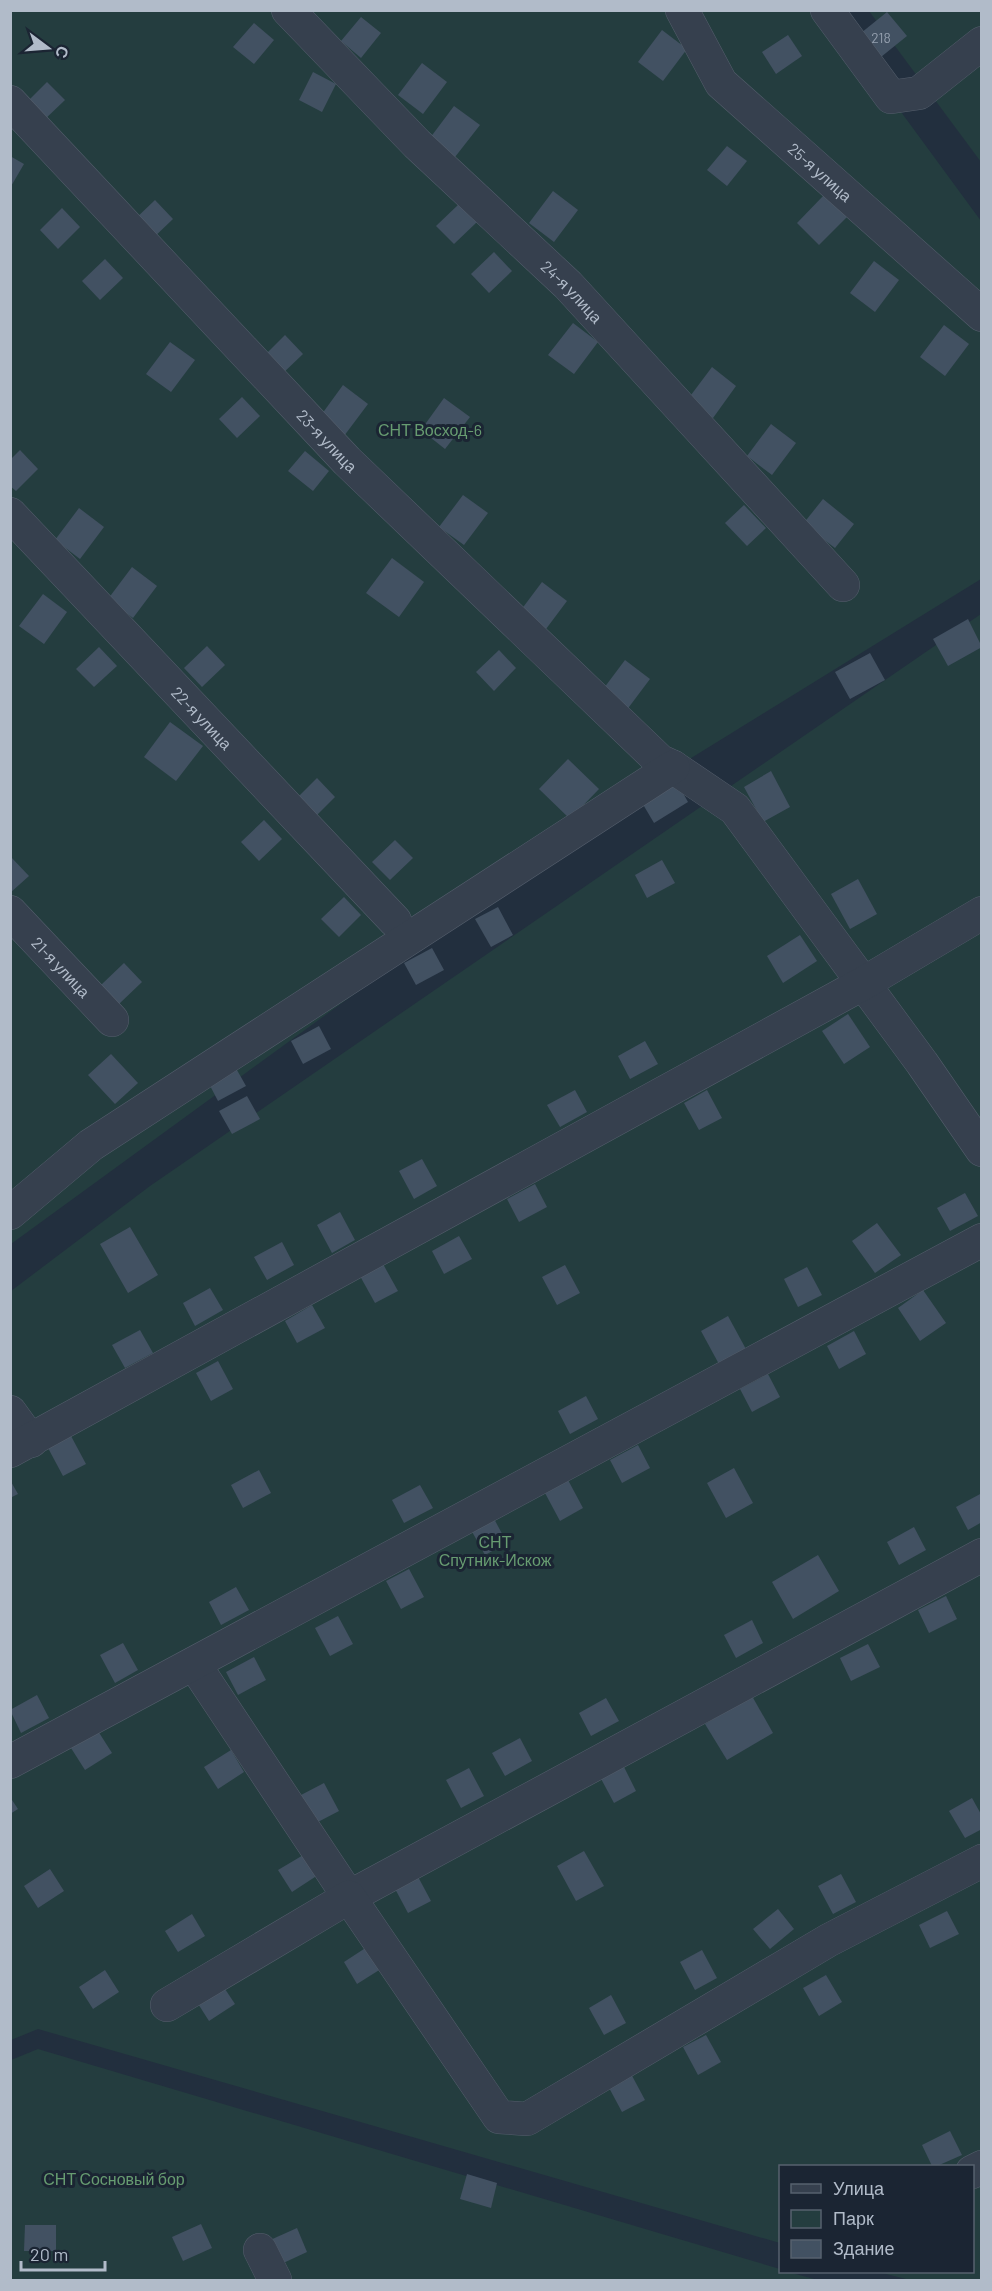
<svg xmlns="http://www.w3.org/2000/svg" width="992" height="2291" viewBox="0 0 992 2291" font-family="Barlow,sans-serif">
<rect width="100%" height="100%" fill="#222f3e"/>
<g fill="#243d3f">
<polygon points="11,11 827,11 981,221 981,579 607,810 11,1244"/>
<polygon points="869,11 981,11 981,162"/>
<polygon points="981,614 981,2280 910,2280 878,2272 972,2272 972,2166 780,2166 780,2243 38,2029 11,2040 11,1291 150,1186"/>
<polygon points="38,2049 780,2269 780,2272 788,2272 818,2280 11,2280 11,2060"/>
</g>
<g fill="#425162">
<polygon points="887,12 907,36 876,61 856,37"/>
<polygon points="361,17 381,33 361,58 341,41"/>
<polygon points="254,23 274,40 254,64 233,47"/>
<polygon points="662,30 687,49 663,81 638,62"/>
<polygon points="788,35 802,56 776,74 762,52"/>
<polygon points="422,63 447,82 423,114 398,95"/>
<polygon points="313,72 336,84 322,112 299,100"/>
<polygon points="47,82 65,100 42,122 25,104"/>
<polygon points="454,106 480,125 455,157 430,138"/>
<polygon points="727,146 747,161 727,186 707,170"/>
<polygon points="10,156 24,164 10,188"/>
<polygon points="553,191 578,210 554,242 529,223"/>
<polygon points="825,194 848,216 819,245 797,223"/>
<polygon points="155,200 173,219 150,241 132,222"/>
<polygon points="459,204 477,222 454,244 436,226"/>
<polygon points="62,208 80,227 58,249 40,230"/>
<polygon points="494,252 512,271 489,293 471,274"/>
<polygon points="105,259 123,278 100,300 82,281"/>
<polygon points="874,261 899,280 875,312 850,293"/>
<polygon points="573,323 598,342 574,374 548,355"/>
<polygon points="944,325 969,344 945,376 920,357"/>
<polygon points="285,335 303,354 280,376 263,357"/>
<polygon points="170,342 195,360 171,392 146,374"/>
<polygon points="712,367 736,386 713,418 688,399"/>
<polygon points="343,385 368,404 344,436 319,418"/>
<polygon points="242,397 260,416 237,438 219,419"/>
<polygon points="444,398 470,417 445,449 421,430"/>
<polygon points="771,424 796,443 772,475 747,456"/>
<polygon points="20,450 38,469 16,491 10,486 10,460"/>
<polygon points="305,451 329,471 313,491 288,471"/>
<polygon points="463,495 488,513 464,545 439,527"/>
<polygon points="823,499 854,524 835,548 803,524"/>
<polygon points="744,505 766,528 747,546 725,523"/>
<polygon points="79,508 104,527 80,559 55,540"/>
<polygon points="392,558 424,582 399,617 366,593"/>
<polygon points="132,567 157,586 133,618 108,599"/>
<polygon points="542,582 567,601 543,633 518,614"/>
<polygon points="43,594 67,612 44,644 19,626"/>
<polygon points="968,619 982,647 948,666 933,639"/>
<polygon points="207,646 225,665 202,687 184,668"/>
<polygon points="99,647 117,666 94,687 76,669"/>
<polygon points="499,650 516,668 494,691 476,672"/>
<polygon points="870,653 885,680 850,699 835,672"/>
<polygon points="625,660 650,679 626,711 601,692"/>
<polygon points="170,722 203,746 176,781 144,757"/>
<polygon points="568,759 599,789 570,819 539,789"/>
<polygon points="771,771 790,807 763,822 744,787"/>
<polygon points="673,775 688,802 654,823 638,796"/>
<polygon points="317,778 335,797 313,819 295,800"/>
<polygon points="264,820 282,839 259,861 241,842"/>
<polygon points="395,840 413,858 390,880 372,862"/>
<polygon points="10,856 29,876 10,893"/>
<polygon points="662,860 675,883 647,898 635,875"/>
<polygon points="858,879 877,914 850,929 831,894"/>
<polygon points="344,897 361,915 339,937 321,919"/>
<polygon points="498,907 513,935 491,947 475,919"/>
<polygon points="800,935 817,961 783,983 767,956"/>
<polygon points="432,948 444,970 416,985 404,963"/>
<polygon points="124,963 142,982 119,1004 101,985"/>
<polygon points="848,1014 870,1047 844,1064 822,1031"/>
<polygon points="319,1026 331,1049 303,1064 291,1041"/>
<polygon points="645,1041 658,1064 630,1079 618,1056"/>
<polygon points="111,1054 138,1083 115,1104 88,1075"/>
<polygon points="233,1063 246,1086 218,1101 206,1078"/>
<polygon points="575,1090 587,1112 560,1127 547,1105"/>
<polygon points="707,1090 722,1118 699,1130 684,1103"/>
<polygon points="247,1096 260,1119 232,1134 219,1111"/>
<polygon points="422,1159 437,1186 414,1199 399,1171"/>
<polygon points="535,1184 547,1207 519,1222 507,1199"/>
<polygon points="965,1193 978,1216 950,1231 937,1208"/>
<polygon points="340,1212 355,1240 332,1253 317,1225"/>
<polygon points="877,1223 901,1255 875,1273 852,1241"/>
<polygon points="130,1227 158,1275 128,1293 100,1244"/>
<polygon points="459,1236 472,1259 444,1274 432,1251"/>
<polygon points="282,1242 294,1265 267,1280 254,1257"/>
<polygon points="383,1264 398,1291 375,1303 360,1276"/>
<polygon points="565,1265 580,1293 557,1305 542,1277"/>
<polygon points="807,1267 822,1295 798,1307 784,1279"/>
<polygon points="210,1288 223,1310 195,1326 183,1303"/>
<polygon points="923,1290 946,1323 920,1341 898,1308"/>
<polygon points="312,1305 325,1328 297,1343 285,1321"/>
<polygon points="728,1316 747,1351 720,1366 701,1331"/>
<polygon points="140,1330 153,1353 125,1368 112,1345"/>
<polygon points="854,1331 866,1354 839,1369 827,1346"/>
<polygon points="218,1361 233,1389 211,1401 196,1373"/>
<polygon points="768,1374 780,1397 752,1412 740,1389"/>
<polygon points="586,1396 598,1419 570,1434 558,1411"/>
<polygon points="71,1436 86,1464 63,1476 48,1448"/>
<polygon points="638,1445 650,1468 622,1483 610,1460"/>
<polygon points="734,1468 753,1503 726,1518 707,1483"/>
<polygon points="259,1470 271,1493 243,1508 231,1485"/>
<polygon points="10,1480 18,1494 10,1498"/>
<polygon points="568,1480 583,1508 560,1521 545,1493"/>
<polygon points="420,1485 433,1508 404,1523 392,1500"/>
<polygon points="982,1493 982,1522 968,1530 956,1507"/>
<polygon points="492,1515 507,1543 485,1555 470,1528"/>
<polygon points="914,1527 926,1550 899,1565 887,1542"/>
<polygon points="818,1555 839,1591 793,1619 772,1582"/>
<polygon points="409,1569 424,1597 401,1609 386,1581"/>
<polygon points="236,1587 249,1610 221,1625 209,1602"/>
<polygon points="946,1596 957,1619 929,1633 918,1610"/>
<polygon points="338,1616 353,1644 330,1656 315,1628"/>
<polygon points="752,1620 763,1643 736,1658 724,1635"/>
<polygon points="123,1643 138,1670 115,1683 100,1655"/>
<polygon points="868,1644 880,1667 851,1681 840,1658"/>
<polygon points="254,1657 266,1680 238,1695 226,1672"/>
<polygon points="37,1695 49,1718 21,1733 10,1710"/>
<polygon points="752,1696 773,1733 727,1760 705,1724"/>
<polygon points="606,1698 619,1721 591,1736 579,1713"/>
<polygon points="98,1731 112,1753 85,1770 71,1748"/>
<polygon points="520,1738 532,1761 505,1776 492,1753"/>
<polygon points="231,1750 244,1772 218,1789 204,1767"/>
<polygon points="622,1763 636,1791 614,1803 599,1775"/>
<polygon points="469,1768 484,1796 461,1808 446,1780"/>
<polygon points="324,1783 339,1811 316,1823 301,1795"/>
<polygon points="10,1797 18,1809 10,1814"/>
<polygon points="972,1798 982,1816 982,1829 965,1838 949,1811"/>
<polygon points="584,1851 604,1886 576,1901 557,1866"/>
<polygon points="305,1854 318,1875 292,1892 278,1870"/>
<polygon points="50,1869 64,1891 38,1908 24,1886"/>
<polygon points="416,1873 431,1901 408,1913 393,1885"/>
<polygon points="841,1874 856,1902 833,1914 818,1886"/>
<polygon points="778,1909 794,1929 770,1949 753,1929"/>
<polygon points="947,1911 959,1934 930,1948 919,1925"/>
<polygon points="192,1914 205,1936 178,1952 165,1931"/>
<polygon points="370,1945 384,1967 357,1984 344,1962"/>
<polygon points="702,1950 717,1978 695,1990 680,1962"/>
<polygon points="105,1970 119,1992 93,2009 79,1987"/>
<polygon points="826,1975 842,2002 819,2016 803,1988"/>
<polygon points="221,1983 235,2004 209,2021 195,1999"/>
<polygon points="611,1995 626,2023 604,2035 589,2008"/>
<polygon points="706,2035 721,2062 698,2075 683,2047"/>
<polygon points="630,2072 645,2100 622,2112 607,2084"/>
<polygon points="950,2131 962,2155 937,2166 932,2166 922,2145"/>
<polygon points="467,2174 497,2183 491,2208 460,2199"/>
<polygon points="201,2224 212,2248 183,2261 172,2237"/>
<polygon points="25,2225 56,2225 56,2251 24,2251"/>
<polygon points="297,2228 307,2252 279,2265 268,2241"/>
</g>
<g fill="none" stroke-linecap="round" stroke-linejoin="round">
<g stroke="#545e6c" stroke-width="34">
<g id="minor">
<path id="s1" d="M288,10L417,144L568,285L843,585"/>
<path id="s2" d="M682,10L721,83L982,315"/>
<polyline points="827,10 891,97 919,93 982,43"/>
<path id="s3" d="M10,102L347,461L660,761L673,767L735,809L922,1063L982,1150"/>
<path id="s4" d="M10,514L395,921"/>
<path id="s5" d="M10,912L112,1020"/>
<polyline points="10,1213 91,1145 673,767"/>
<polyline points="10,1412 31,1441"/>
<polyline points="10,1451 864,983 982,913"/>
<polyline points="194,1664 349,1897 982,1555"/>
<polyline points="10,1762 982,1240"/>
<polyline points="167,2005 349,1897 499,2117 527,2119 829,1940 982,1861"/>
<polyline points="972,2172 982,2167"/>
<polyline points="260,2250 275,2280"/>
</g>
</g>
<use href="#minor" stroke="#36404e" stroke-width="33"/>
</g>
<g text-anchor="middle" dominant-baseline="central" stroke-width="6" stroke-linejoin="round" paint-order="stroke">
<g font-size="14" fill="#95a0af">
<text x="881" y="37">218</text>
</g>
<g font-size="16" fill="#b1bbc9" stroke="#1b2533">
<text stroke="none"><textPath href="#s2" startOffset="216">25-я улица</textPath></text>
<text stroke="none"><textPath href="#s1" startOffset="400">24-я улица</textPath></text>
<text stroke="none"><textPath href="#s3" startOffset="464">23-я улица</textPath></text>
<text stroke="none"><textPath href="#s4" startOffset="280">22-я улица</textPath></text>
<text stroke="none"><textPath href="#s5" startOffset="75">21-я улица</textPath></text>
</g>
<g font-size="16" fill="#679c71" stroke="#1b2533">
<text x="430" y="429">СНТ Восход-6</text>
<text x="495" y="1541">СНТ<tspan x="495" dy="18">Спутник-Искож</tspan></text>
<text x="114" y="2178">СНТ Сосновый бор</text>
</g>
</g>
<rect width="992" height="2291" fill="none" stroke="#b1bbc9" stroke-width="24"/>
<rect x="779" y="2165" width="195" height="108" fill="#1b2533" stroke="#57616f" stroke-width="1.5"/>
<rect x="791" y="2184" width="30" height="9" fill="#36404e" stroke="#57616f" stroke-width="1.5"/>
<text x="833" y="2195" font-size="18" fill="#b1bbc9">Улица</text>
<rect x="791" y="2210" width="30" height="18" fill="#243d3f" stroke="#57616f" stroke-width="1.5"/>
<text x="833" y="2225" font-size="18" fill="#b1bbc9">Парк</text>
<rect x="791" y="2240" width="30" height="18" fill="#425162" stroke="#57616f" stroke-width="1.5"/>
<text x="833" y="2255" font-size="18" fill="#b1bbc9">Здание</text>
<g transform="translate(48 48) rotate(106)" stroke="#1b2533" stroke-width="4.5" paint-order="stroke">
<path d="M0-4.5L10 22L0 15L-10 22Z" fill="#b1bbc9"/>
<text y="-9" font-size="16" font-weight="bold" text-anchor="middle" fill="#b1bbc9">С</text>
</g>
<path d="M21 2261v9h84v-9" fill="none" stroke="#b1bbc9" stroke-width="3"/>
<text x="30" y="2261" font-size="18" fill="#b1bbc9" stroke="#1b2533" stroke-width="4.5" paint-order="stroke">20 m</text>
</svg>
